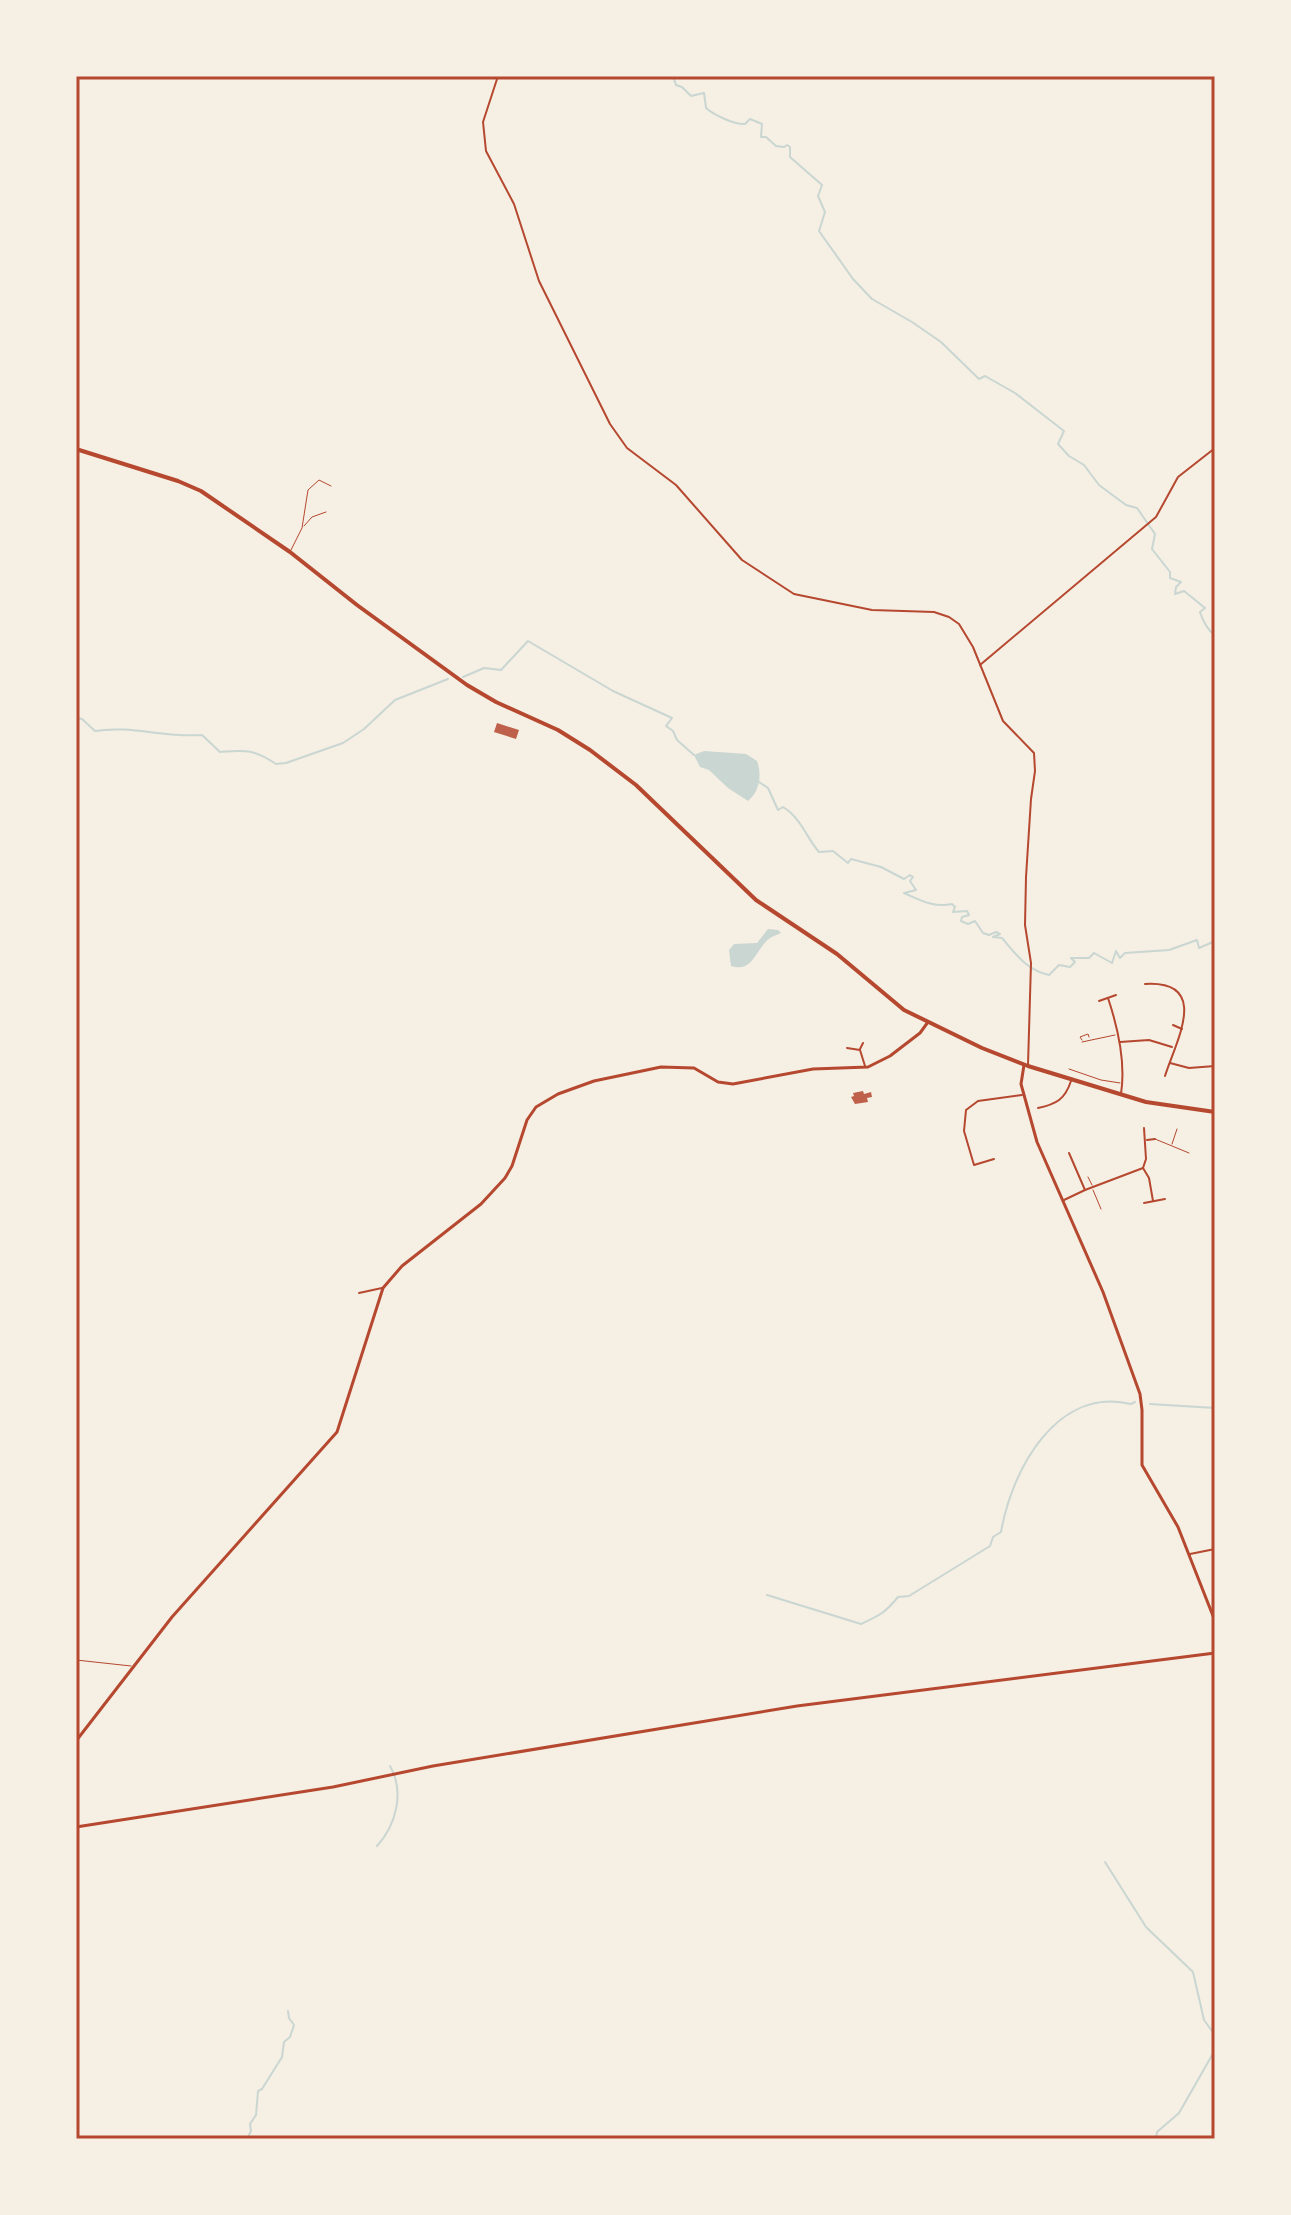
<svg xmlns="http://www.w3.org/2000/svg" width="1291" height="2215" viewBox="0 0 1291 2215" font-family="'Asap Condensed',sans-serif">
<rect width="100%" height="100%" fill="#f6efe4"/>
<g fill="#c9d6d2">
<path d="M704,751L746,754L757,761C762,775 760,791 748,801L728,788L709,770L700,767L694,755Z"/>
<path d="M768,929L778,930L781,933C777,935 773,936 770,938C755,949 754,973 731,966L729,950L734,944L757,943Z"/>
</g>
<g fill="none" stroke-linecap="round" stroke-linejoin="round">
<g stroke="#c9d6d2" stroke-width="2">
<path d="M669,76L674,79L676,85L682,87L691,96L704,93L706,108C714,115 735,125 745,124L750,119L762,124L761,137H766L776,146L784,147L787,145L790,147V157L822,185L818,196L825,212L819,231L853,279L872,299L912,322L941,342L979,379L985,376L1015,393L1064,431L1058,444L1069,456L1084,465L1099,485L1126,505L1137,508L1155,534L1152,549L1170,572V578L1181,582L1176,587L1175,594L1184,591L1205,608L1200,612C1202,619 1208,631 1215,635"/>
<polyline points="463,677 484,668 501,670 528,641 613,691 672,718 666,726 673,731 677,740 694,755"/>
<path d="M76,718L82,719L95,731C130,725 166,738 202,735L220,752C246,750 254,749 276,764L286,763L343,743L364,729L395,700L448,679"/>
<path d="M759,782L768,788L778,810L783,807C801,818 806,837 819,852L833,851L848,863L851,859L881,867L904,879L910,875L913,877L910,881L916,890L904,893C920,900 934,908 952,904L955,907L953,912L967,911L969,915L962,917L961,921L968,924L975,921L983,933L989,935L996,932L1000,934L993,937L1002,938C1016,954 1026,970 1049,975L1059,965L1070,967L1075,962L1071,958H1089L1094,953L1112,963L1116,951L1120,958L1125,953L1169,950L1197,940L1199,948L1215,941"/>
<polyline points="1150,1404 1215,1408"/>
<path d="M767,1595L861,1624C880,1615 885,1613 898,1597L909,1596L990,1546L993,1537L1001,1532C1012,1469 1057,1386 1131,1404L1135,1402"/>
<path d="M377,1846C396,1825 405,1792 390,1766"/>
<polyline points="1105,1862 1146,1927 1193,1972 1204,2020 1215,2035"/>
<polyline points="247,2139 251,2131 250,2124 256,2115 258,2091 262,2089 282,2057 284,2042 290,2037 294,2025 289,2018 288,2011"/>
<polyline points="1156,2139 1157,2132 1179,2113 1215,2050"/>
</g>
</g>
<g fill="#bf614a">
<polygon points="497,723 519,730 516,739 494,732"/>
<polygon points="863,1091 864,1094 871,1092 872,1097 867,1098 868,1102 855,1104 851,1097 854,1096 853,1093"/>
</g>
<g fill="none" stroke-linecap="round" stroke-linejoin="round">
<g stroke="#b5482f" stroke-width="1">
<polyline points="304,526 312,517 326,512"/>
<polyline points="291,550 302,528 308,490 319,480 331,486"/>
<polyline points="1082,1040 1080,1037 1088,1034 1089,1037"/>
<polyline points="1082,1042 1115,1035"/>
<polyline points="1069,1069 1101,1080 1120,1083"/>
<polyline points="1155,1139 1189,1153"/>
<polyline points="1172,1144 1177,1129"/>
<polyline points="1088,1177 1092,1185"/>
<polyline points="1093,1190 1101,1209"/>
<polyline points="76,1660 131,1666"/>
</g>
<g stroke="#b5482f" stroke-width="2">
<polyline points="498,76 483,122 486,151 514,204 539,281 610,424 627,448 676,485 742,560 794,594 872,610 934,612 949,617 959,624 973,647 1003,721 1034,753 1035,771 1031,799 1026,877 1025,925 1031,963 1028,1065"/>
<polyline points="980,665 1156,517 1178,477 1215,448"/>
<path d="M1145,984C1212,980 1175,1043 1165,1076"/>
<path d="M1108,998C1118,1028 1126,1062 1121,1094"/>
<polyline points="1099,1001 1116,995"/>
<polyline points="1173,1025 1182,1029"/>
<polyline points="1120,1042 1149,1040 1172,1047"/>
<polyline points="847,1048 860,1050 865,1066"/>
<polyline points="860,1049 863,1043"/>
<polyline points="1170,1063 1189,1068 1215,1066"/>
<path d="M1038,1108C1057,1104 1065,1099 1071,1081"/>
<polyline points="1147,1140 1155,1139"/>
<polyline points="994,1159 974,1165 964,1131 966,1110 978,1101 1022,1095"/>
<polyline points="1143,1168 1149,1178 1153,1201"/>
<polyline points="1085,1190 1143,1168 1146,1159 1144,1128"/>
<polyline points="1064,1200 1085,1190 1069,1153"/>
<polyline points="1144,1203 1165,1199"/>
<polyline points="359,1293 382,1288"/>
<polyline points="1190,1554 1215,1549"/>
</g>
<g stroke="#b5482f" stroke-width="3">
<polyline points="76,1741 172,1617 337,1432 383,1288 402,1266 481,1204 505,1178 512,1166 527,1120 536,1107 558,1094 594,1081 661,1067 694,1068 718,1082 733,1084 813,1069 868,1067 890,1056 920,1033 928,1022"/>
<polyline points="76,1827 333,1787 433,1766 797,1706 1215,1653"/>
</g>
<polyline stroke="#b5482f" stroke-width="3" points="1024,1065 1021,1084 1037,1142 1103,1292 1140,1394 1142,1410 1142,1465 1178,1527 1215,1621"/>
<polyline stroke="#b5482f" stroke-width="4" points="76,449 178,481 201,491 290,552 357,605 467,685 496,702 558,730 590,750 636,785 756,900 837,954 904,1010 982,1048 1028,1066 1146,1102 1215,1112"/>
</g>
<rect width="1291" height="2215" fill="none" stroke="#f6efe4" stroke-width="156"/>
<rect x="78" y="78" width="1135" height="2059" fill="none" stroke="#b5482f" stroke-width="3"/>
</svg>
